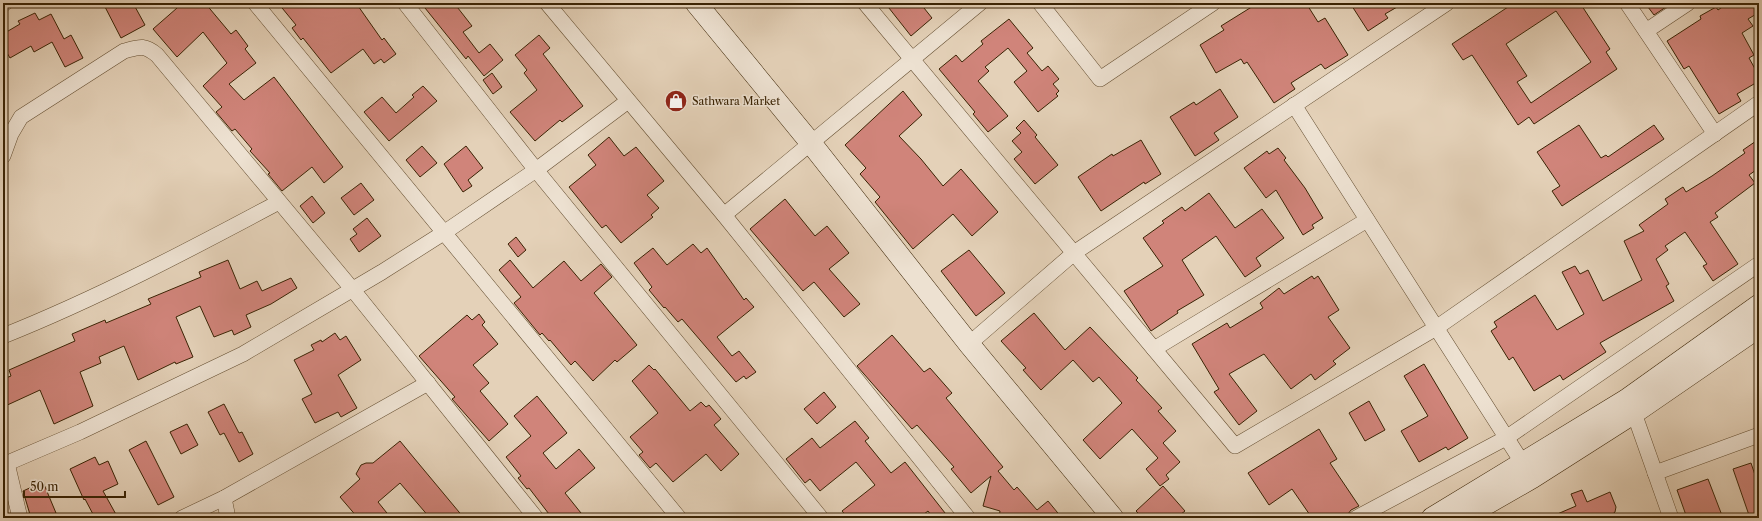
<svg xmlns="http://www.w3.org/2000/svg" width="1762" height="521" viewBox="0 0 1762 521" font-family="'Libre Caslon Text',serif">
<rect width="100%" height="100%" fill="#e4d1b8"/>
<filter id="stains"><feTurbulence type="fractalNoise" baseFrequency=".005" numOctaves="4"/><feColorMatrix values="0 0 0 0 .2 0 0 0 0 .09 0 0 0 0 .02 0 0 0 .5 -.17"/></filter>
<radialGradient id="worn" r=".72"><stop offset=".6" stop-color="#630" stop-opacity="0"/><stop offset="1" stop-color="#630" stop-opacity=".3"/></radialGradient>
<g fill="#d0847a" stroke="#3a2304" fill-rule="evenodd">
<polygon points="103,3 133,3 145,25 121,38"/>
<polygon points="173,3 205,3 231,34 236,30 248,46 245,49 256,63 229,84 244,100 274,77 343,167 324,183 312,167 282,191 268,174 270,173 250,151 252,149 235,129 232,131 216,112 222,107 203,86 227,63 203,32 177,57 153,29 177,8"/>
<polygon points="278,3 356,3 382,40 384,38 396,54 384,63 381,59 374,64 363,49 331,73 303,38 301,40 292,28 296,25"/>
<polygon points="421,3 454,3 472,26 463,32 479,53 490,44 503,60 484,76 468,56 466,59"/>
<polygon points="885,3 920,3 932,18 911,36"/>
<polygon points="1258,3 1306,3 1318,22 1325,18 1348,55 1325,69 1321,64 1291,83 1295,89 1274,103 1247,62 1244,64 1241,59 1216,73 1200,45 1224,30 1221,26"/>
<polygon points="1350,3 1404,3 1385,14 1388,18 1368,31"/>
<path d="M1514,3H1580L1610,49L1606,52L1617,69L1534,124L1529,117L1518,125L1472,55L1463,60L1452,44ZM1556,11L1591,62L1531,103L1517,82L1527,76L1506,44Z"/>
<polygon points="1645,3 1672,3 1654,15"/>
<polygon points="1728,3 1751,3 1758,13 1748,19 1753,26 1742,33 1754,55 1749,58 1759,76 1759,81 1737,94 1741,101 1719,114 1689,66 1684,69 1667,41 1701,19 1700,16 1716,7 1718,10"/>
<polygon points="35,13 39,20 51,14 64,39 71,35 83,58 65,67 52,42 34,52 31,46 10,58 3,46 3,34 20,24 18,21"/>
<polygon points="1009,19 1033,48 1027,53 1042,71 1048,66 1059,79 1053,84 1059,91 1056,94 1058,96 1038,112 1014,82 1027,71 1008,48 985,67 989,71 978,81 1008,116 988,132 973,114 975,112 939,69 956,55 962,62 983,44 981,41"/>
<polygon points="539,35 550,48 543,54 583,106 562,122 560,120 535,141 510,112 537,90 524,73 527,70 515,55"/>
<polygon points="492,73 502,87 493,94 483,80"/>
<polygon points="423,86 437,101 389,141 364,112 382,97 396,113 414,97 412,95"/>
<polygon points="1220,89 1238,117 1214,133 1219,140 1195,156 1170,117 1194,102 1196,105"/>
<polygon points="903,91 922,115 899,136 921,159 943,186 961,169 998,212 972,236 953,214 913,249 875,202 880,197 860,174 866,168 845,145"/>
<polygon points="1024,120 1037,135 1035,137 1058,165 1035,184 1014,159 1022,152 1012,141 1021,133 1016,128"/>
<polygon points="1579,125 1601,158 1606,155 1608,157 1654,125 1664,139 1562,206 1552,191 1560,186 1537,152"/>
<polygon points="609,137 624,156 636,147 664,181 647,195 659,208 651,215 653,217 621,243 606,225 602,228 569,187 596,165 588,155"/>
<polygon points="1759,139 1759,168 1749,175 1755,183 1715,213 1718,217 1710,222 1738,264 1713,281 1703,266 1707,264 1685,232 1665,246 1668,250 1656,259 1669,284 1666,286 1674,301 1600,343 1606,352 1563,380 1560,375 1534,391 1513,357 1509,360 1491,331 1497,327 1494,322 1535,295 1557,330 1584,314 1562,272 1575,266 1580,274 1588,270 1603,301 1642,280 1624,241 1644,231 1639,225 1668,204 1665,199 1683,187 1686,192 1712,176 1745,153 1743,150"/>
<polygon points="1141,140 1161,174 1145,184 1144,182 1101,211 1078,177 1112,154 1113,156"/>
<polygon points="422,146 437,163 420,177 406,160"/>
<polygon points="466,146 483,168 468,180 472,186 463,192 444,164"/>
<polygon points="1278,148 1286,158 1284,160 1305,188 1323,218 1312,225 1314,228 1303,235 1276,190 1266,198 1244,168 1267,151 1269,154"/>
<polygon points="361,183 374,200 354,215 341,198"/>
<polygon points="1209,193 1235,228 1262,209 1284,238 1256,258 1261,266 1245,277 1216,236 1182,260 1204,295 1177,311 1178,313 1151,331 1124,291 1163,266 1143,238 1164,223 1162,221 1182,207 1185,211"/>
<polygon points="312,196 325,213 313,223 300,206"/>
<polygon points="785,199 815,236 827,226 849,253 829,269 860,304 844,317 814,282 803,291 750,229"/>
<polygon points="367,218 381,236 359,252 350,239 357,234 353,229"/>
<polygon points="516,237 526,250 518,257 508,244"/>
<polygon points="693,244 701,253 707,248 744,300 746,298 754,307 717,337 732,356 739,351 756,372 746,379 744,376 736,382 682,319 678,322 665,307 664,308 649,290 652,287 634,263 653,248 667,265"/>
<polygon points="969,250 1005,293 976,316 941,271"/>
<polygon points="228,260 240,289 257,281 262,291 291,278 297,288 271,304 246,315 251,327 234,335 232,330 214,337 200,306 176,317 193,357 176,364 175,362 138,380 124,346 99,357 101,363 80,372 93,406 54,424 40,390 3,407 3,379 11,376 9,370 75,341 72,334 105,320 106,323 151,304 148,299 201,277 199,272"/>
<polygon points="510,260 533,288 564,261 581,281 601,264 612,277 594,293 637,345 617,362 615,360 593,381 575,361 571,365 550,340 549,341 542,333 540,335 514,303 521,297 499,270"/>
<polygon points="1312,276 1314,279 1318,276 1339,310 1328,317 1350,348 1333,361 1336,364 1315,380 1311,374 1291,389 1264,354 1229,374 1257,411 1239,425 1214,392 1219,389 1192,344 1227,323 1230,328 1263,308 1260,303 1279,288 1284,294"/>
<polygon points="1034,313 1065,350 1090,327 1138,378 1136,380 1162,408 1158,411 1176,431 1163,443 1180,462 1166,475 1169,479 1160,486 1146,469 1158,458 1132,429 1100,459 1083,440 1122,403 1099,377 1093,382 1073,360 1041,390 1023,370 1026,368 1001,341"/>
<polygon points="479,314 485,322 482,325 498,344 473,365 489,383 480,391 508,424 489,441 452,399 455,397 419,356 467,315 472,320"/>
<polygon points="335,333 340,340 346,336 361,360 338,375 357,408 341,417 338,412 315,423 302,399 312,394 294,360 314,350 311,345 321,340 322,342"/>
<polygon points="892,335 924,372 930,368 952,393 946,398 1003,467 998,471 1014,490 1017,487 1037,510 1048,501 1062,518 999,518 1000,511 983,506 991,476 971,493 951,469 954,467 917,425 912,429 857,366"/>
<polygon points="1424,364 1468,438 1448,450 1446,447 1419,462 1401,431 1428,416 1404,376"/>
<polygon points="649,365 654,370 655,369 690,411 701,402 706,407 709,405 721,419 714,425 739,454 721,471 706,454 673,482 656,463 650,468 639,455 643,452 630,437 658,413 632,381"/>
<polygon points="824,392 836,407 817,424 804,409"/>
<polygon points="537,396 567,433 543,453 556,469 579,449 595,468 565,493 585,518 552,518 529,488 527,489 518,478 521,476 506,457 531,436 514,416"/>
<polygon points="1369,401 1385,430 1365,441 1349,413"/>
<polygon points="224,404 239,433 242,432 253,454 239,462 224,433 220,435 208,412"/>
<polygon points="855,421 869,438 865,441 891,473 905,462 949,518 933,518 928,511 919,518 848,518 842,511 875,485 856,462 820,491 810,479 805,483 786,459 812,438 820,448"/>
<polygon points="187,424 198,445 181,454 170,432"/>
<polygon points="1319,429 1337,459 1330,463 1359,506 1351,510 1345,518 1312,518 1292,489 1269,505 1248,473"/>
<polygon points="146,441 174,497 158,505 129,450"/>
<polygon points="400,441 414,458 464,518 430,518 400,483 378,502 391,518 358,518 340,497 360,479 356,474 361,465 366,463 373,463"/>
<polygon points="95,457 99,465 108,461 118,484 103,491 118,518 95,518 85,499 84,500 70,469"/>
<polygon points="1751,463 1759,487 1759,518 1750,518 1733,469"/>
<polygon points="1708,479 1723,518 1687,518 1677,490"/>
<polygon points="43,482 56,513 43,518 31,518 23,491"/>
<polygon points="1163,486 1185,511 1176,518 1143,518 1136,511"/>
<polygon points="1582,490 1587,502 1610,492 1616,507 1615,512 1608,518 1548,518 1576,506 1571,494"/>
</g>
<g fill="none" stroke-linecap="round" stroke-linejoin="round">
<g stroke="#644e31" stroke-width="16">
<g id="street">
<polyline points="255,3 679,518"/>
<polyline points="405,3 536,170 821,518"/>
<polyline points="547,3 724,215 968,518"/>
<polyline points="865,3 1235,446 1436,328 1759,103"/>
<polyline points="1040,3 1100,79 1213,3"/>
<polyline points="1627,3 1715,134"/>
<polyline points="3,4 5,3"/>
<polyline points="1646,31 1688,3"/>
<polyline points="1294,105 1527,470"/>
<path d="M3,156L11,134L21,117L124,51C139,47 144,44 157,55L353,290L536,518"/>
<polyline points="724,215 980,3"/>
<path d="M3,336C98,298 189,250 279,202"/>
<polyline points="969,344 1074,253 1447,3"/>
<polyline points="1154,349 1367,220"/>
<polyline points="1634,413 1671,518"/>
<polyline points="7,463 20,518"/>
<polyline points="3,465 80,432 243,354 382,272 445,232 536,170 628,101"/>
<polyline points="1655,473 1759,435"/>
<polyline points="224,498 228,518"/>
<polyline points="182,518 224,498 428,383"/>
<polyline points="1356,518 1506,438 1759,264"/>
</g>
</g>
<g stroke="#3a2304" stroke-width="22">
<g id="secondary">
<polyline points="696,3 810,142 969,344 1113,518"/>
<polyline points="1432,518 1626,400 1759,305"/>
<polyline points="1462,518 1532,478 1634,413 1759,327"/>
</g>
</g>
<use href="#street" stroke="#ede1d1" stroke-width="15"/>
<use href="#secondary" stroke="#ede1d1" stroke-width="21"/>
</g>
<defs>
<g id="shop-disc" transform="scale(1.15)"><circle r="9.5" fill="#8f2418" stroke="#ede1d1"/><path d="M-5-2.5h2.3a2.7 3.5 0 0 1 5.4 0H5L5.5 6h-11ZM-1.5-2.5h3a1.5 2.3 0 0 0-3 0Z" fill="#fff"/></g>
</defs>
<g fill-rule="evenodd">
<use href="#shop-disc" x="676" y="101"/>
</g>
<g text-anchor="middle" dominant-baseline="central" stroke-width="3" stroke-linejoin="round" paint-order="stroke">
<g font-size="11" fill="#3a2304" stroke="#ede1d1" text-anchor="start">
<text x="692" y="101">Sathwara Market</text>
</g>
</g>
<rect width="1762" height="521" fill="none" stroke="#e4d1b8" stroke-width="16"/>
<rect x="4" y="4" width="1754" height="513" fill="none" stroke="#3a2304" stroke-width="2"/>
<rect x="8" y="8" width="1746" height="505" fill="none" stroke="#3a2304"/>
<path d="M24 491v6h101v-6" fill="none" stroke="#3a2304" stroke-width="2"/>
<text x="30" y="491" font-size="12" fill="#3a2304" stroke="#ede1d1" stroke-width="3" paint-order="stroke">50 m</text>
<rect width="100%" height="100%" filter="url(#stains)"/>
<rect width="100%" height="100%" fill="url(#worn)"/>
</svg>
